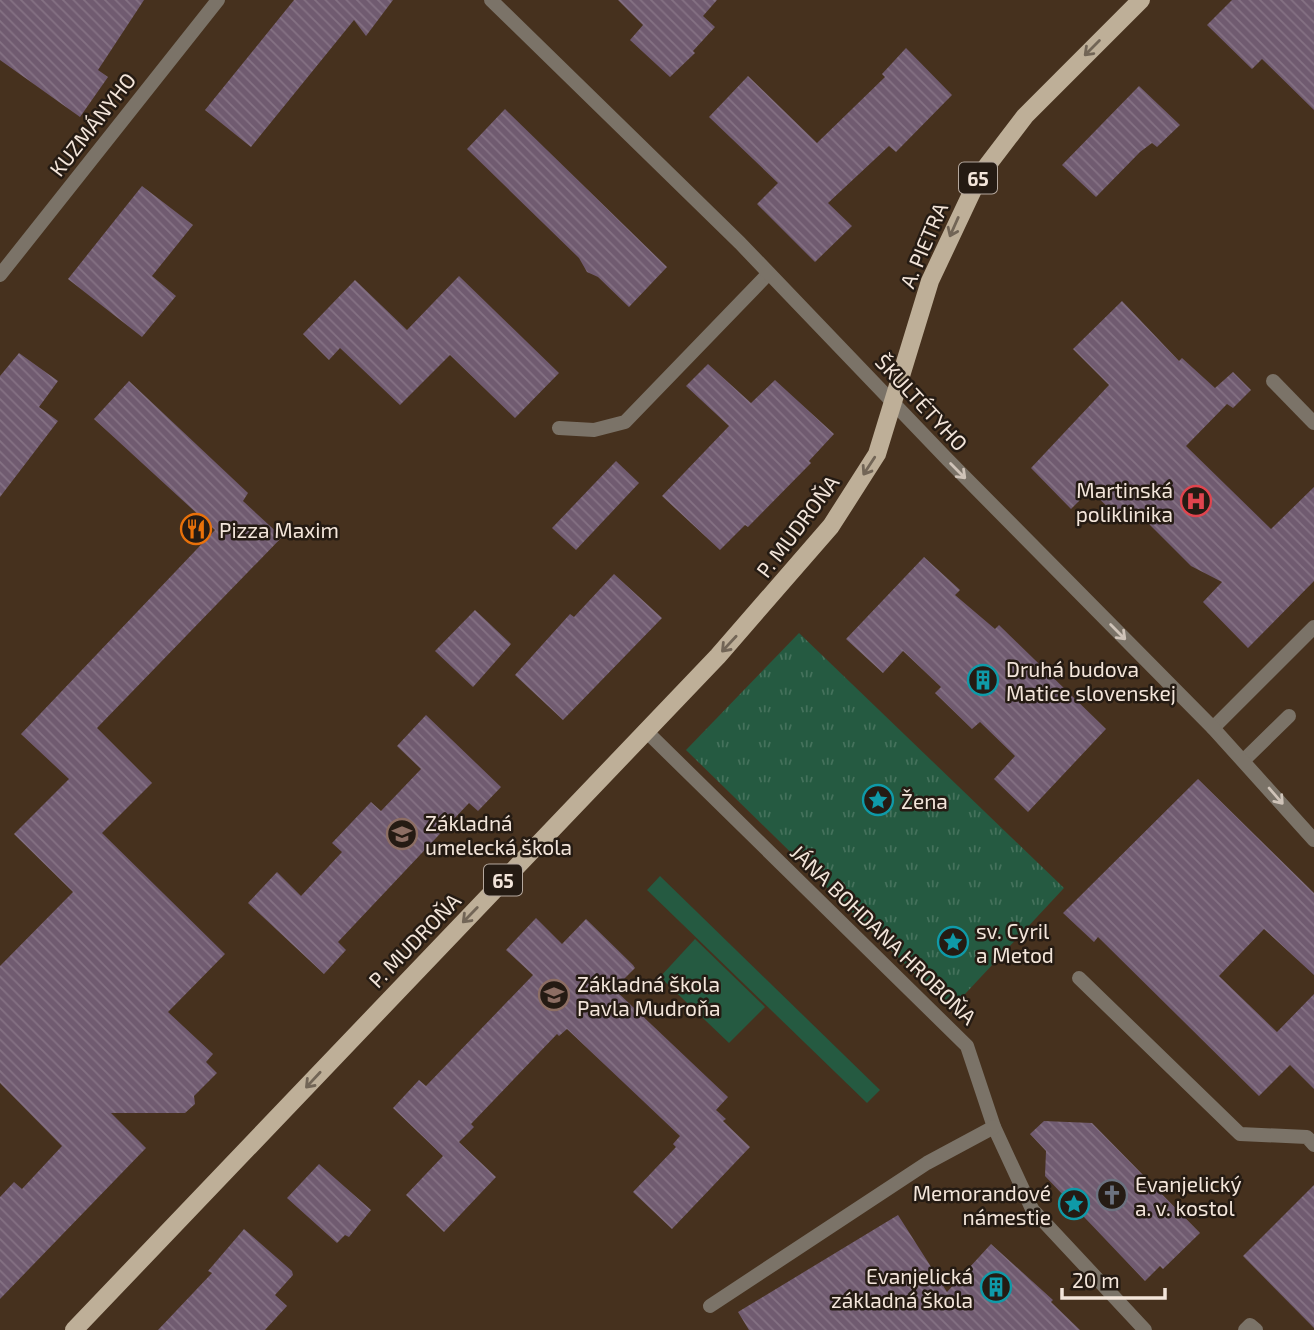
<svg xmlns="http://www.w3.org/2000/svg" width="1314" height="1330" viewBox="0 0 1314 1330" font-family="'Exo 2',sans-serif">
<defs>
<pattern id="park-tufts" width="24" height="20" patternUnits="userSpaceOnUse" patternTransform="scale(1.75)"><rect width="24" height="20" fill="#255a41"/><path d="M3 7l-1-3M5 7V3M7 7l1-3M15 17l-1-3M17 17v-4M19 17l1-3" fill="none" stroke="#45725c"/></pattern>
<pattern id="building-back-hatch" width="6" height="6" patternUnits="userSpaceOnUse" patternTransform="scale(1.75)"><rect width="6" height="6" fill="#705b70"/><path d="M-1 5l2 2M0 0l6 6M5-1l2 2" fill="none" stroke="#857284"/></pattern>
</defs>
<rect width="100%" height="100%" fill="#46311e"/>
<polygon fill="url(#park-tufts)" points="799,633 1064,888 951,1009 686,750"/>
<g fill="#255a41">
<polygon points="660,876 880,1090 867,1103 647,890"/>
<polygon points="695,939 765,1007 729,1043 660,977"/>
</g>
<g fill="url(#building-back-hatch)">
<polygon points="0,0 144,0 98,70 108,77 80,117 0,60"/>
<polygon points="294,0 393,0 366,36 354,20 251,147 205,110"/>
<polygon points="618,0 717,0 703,16 715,27 693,51 695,53 670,77 630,40 643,25"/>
<polygon points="1232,0 1314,0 1314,110 1262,59 1252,69 1207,25"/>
<polygon points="906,48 952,95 896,152 889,146 828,203 852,226 815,262 757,204 778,183 709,117 748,76 817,143 885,77 882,74"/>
<polygon points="1139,86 1180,125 1157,147 1152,143 1140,152 1096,197 1062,165"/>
<polygon points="505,109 667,267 629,307 598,277 587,272 579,258 467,149"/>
<polygon points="142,186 193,225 152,276 176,296 142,337 68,279"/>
<polygon points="459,276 559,373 515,418 450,355 400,405 340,348 329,360 303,334 355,280 407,330"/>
<polygon points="1122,301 1179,361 1182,358 1215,388 1233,372 1251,390 1233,408 1227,404 1186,446 1271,529 1314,487 1314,581 1248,648 1203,602 1222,582 1191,566 1130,505 1117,516 1090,490 1071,509 1031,468 1109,385 1073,349"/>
<polygon points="19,353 58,381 39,407 58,421 0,497 0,376"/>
<polygon points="708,364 751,403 775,380 834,434 809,461 811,463 748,527 745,525 720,550 662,496 729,426 686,386"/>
<polygon points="129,381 248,493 243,501 282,537 97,728 152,783 102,833 225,954 168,1012 213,1054 206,1062 217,1073 194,1096 195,1104 185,1113 111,1113 146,1148 0,1299 0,1197 14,1182 22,1189 62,1146 0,1083 0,966 73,892 14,834 69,779 21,734 215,530 94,419"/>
<polygon points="616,461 639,483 576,550 552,528"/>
<polygon points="924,557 960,590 955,595 995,629 999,625 1106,729 1028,812 994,779 1015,756 980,722 972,729 935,693 941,687 903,651 883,673 846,639"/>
<polygon points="614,574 662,618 563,720 515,675 570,614 574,617"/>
<polygon points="475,610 511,644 473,687 435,651"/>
<polygon points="426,715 501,787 478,811 469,803 338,942 346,950 324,974 248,903 277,872 301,896 342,852 332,843 371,802 381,811 421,769 397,746"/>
<polygon points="1198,779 1314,893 1314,975 1264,929 1219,976 1277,1032 1314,994 1314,1089 1290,1065 1259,1096 1098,937 1094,942 1063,913"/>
<polygon points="536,918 562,944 586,919 633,965 635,968 614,989 728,1097 716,1110 726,1119 723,1121 750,1147 672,1229 633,1192 676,1147 673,1144 680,1136 567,1029 559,1036 557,1034 471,1124 474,1127 459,1142 496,1177 444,1232 406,1195 443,1156 393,1108 419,1080 426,1086 533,975 506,950"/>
<polygon points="1044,1121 1092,1123 1200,1233 1163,1269 1160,1266 1145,1281 1045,1176 1046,1151 1030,1134"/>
<polygon points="319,1164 371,1210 349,1237 345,1235 337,1243 287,1198"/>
<polygon points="1314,1185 1314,1328 1243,1256"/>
<polygon points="898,1215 947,1292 991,1244 1053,1300 1051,1302 1080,1330 749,1330 738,1312"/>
<polygon points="244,1229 292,1271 293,1275 275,1295 287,1306 265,1330 158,1330 212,1273 208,1271"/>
</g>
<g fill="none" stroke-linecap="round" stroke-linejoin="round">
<g stroke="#7b7368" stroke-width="14">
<polyline points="1273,381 1314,423"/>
<polyline points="559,428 594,430 625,422 768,274"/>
<polyline points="1213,728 1314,627"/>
<polyline points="1244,760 1289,716"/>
<polyline points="1079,978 1240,1134 1307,1137 1314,1145"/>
</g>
<g stroke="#7b7368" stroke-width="14">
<polyline points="1032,1209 1145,1330"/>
<polyline points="1245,1330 1250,1325 1256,1330"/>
</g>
<g stroke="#7b7368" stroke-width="14">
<polyline points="491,0 740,243 948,460 1213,728 1314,840"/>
<polyline points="0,275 218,0"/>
<polyline points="645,730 967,1046 994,1127 1032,1209"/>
<polyline points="710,1306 927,1163 994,1127"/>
</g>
<polyline stroke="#beaf98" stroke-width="18" points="74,1330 718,656 831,526 877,454 930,281 980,175 1025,116 1141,0"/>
</g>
<defs><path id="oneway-shaft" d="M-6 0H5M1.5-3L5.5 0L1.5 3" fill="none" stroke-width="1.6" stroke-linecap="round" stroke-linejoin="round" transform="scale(1.75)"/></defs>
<g stroke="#726556">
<use href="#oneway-shaft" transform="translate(1092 48) rotate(135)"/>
<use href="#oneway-shaft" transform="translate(954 227) rotate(114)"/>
<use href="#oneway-shaft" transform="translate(869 466) rotate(123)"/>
<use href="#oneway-shaft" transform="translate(729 644) rotate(133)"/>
<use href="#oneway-shaft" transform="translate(470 915) rotate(134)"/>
<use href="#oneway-shaft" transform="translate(313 1080) rotate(133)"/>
</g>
<g stroke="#cfc3b8">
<use href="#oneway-shaft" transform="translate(958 471) rotate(45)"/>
<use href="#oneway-shaft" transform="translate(1118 632) rotate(45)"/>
<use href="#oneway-shaft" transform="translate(1276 796) rotate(49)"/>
</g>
<defs>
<g id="hospital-ring" transform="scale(1.575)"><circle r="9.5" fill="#251b13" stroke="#e0444e" stroke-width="1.5"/><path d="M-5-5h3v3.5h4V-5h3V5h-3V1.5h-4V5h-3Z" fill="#e0444e"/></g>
<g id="restaurant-ring" transform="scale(1.575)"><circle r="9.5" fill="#251b13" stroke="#e8710a" stroke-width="1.5"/><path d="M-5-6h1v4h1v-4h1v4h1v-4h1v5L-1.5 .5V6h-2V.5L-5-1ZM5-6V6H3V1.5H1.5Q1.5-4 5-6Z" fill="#e8710a"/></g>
<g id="building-ring" transform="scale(1.575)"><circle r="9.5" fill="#251b13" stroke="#0f9aa8" stroke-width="1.5"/><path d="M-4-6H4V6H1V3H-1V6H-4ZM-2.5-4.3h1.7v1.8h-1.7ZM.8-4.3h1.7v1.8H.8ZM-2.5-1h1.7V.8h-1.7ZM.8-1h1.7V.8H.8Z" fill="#0f9aa8"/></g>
<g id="sight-ring" transform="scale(1.575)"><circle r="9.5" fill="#251b13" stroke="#0f9aa8" stroke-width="1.5"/><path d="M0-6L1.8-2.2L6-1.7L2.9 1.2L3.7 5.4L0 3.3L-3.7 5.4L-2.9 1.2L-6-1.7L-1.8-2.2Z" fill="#0f9aa8"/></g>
<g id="school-ring" transform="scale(1.575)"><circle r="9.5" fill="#251b13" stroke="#8d6e63" stroke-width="1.5"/><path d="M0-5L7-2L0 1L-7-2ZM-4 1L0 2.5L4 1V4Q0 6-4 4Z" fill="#8d6e63"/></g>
<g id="church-ring" transform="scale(1.575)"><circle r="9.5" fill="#251b13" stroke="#6b7280" stroke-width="1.5"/><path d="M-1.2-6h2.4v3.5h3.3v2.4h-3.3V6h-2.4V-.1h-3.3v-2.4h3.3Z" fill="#6b7280"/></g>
</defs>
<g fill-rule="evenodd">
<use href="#hospital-ring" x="1196" y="501"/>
<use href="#restaurant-ring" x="196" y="529"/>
<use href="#building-ring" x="983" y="680"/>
<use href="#sight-ring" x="878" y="800"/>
<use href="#school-ring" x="402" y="834"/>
<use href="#sight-ring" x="953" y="942"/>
<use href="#school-ring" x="554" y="995"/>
<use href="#church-ring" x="1112" y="1195"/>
<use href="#sight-ring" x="1074" y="1204"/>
<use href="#building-ring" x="996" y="1287"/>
</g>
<g text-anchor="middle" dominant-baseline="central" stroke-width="5" stroke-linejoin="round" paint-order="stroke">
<g fill="#251b13" stroke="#b5a89e" stroke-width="2">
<rect x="959" y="162.5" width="38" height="31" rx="5"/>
<rect x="484" y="864.5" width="38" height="31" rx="5"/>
</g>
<g font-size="19" font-weight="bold" fill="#f3e5da">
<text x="978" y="178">65</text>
<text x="503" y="880">65</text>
</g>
<g font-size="21" fill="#f3e5da" stroke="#251b13">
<text transform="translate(92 124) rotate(-52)">KUZMÁNYHO</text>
<text transform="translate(923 245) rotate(-67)">A. PIETRA</text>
<text transform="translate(922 402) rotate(47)">ŠKULTÉTYHO</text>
<text transform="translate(797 526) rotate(-53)">P. MUDROŇA</text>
<text transform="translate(884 934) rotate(44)">JÁNA BOHDANA HROBOŇA</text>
<text transform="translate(414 940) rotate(-46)">P. MUDROŇA</text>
</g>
<g font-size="21" fill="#f3e5da" stroke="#251b13" text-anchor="start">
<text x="1173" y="489" text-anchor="end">Martinská<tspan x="1173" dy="24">poliklinika</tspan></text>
<text x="219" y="529">Pizza Maxim</text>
<text x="1006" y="668">Druhá budova<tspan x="1006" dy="24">Matice slovenskej</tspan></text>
<text x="901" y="800">Žena</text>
<text x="425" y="822">Základná<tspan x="425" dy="24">umelecká škola</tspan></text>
<text x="976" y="930">sv. Cyril<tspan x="976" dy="24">a Metod</tspan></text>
<text x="577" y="983">Základná škola<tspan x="577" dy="24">Pavla Mudroňa</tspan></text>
<text x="1135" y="1183">Evanjelický<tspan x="1135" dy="24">a. v. kostol</tspan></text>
<text x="1051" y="1192" text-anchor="end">Memorandové<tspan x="1051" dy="24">námestie</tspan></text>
<text x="973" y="1275" text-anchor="end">Evanjelická<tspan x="973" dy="24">základná škola</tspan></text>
</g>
</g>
<path d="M1062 1288v10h103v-10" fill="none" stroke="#f3e5da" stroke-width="3.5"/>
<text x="1072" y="1288" font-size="21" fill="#f3e5da" stroke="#251b13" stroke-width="5" paint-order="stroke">20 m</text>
</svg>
